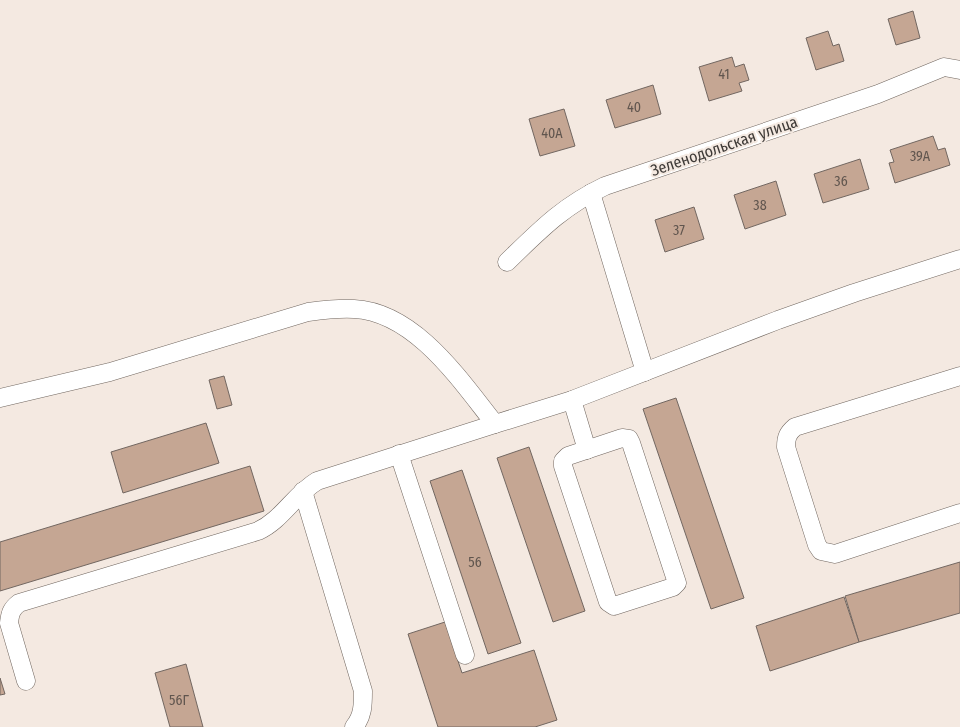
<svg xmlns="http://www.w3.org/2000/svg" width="960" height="727" viewBox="0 0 960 727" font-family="'Fira Sans Condensed',sans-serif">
<rect width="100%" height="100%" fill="#f4e9e1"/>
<g fill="#c5a693" stroke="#726761">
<polygon points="913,11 920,38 896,45 888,19"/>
<polygon points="828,31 833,46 839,44 844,61 816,70 806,38"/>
<polygon points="732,57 735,67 744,64 749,80 739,83 742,91 709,101 699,67"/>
<polygon points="653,85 661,114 615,128 606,100"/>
<polygon points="564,109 575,146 540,156 529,119"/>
<polygon points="933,136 938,150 945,148 950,165 895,183 889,163 894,162 890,150"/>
<polygon points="860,159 869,189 823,203 814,174"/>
<polygon points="776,181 786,215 745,229 734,195"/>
<polygon points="694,207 704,239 665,252 655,220"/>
<polygon points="224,376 232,405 217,409 209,380"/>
<polygon points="676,398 744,598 711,609 643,409"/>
<polygon points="206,423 219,463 123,493 111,452"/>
<polygon points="529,447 585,611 553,622 497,458"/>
<polygon points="250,466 264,511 0,591 0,542"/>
<polygon points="462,470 521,643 488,654 430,481"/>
<polygon points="960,562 960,613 859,642 845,596"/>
<polygon points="844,597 859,642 770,671 756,626"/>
<polygon points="445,622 462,673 534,650 557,720 535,727 438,727 408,634"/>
<polygon points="186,664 203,727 170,727 155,673"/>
<polygon points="0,678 5,694 0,695"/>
</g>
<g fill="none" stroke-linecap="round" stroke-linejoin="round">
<g stroke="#716760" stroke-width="19">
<g id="minor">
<polyline points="591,193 645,372"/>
<path d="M507,262C540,230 563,206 605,186L878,94L944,67L960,70"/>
<path d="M960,376L795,427C788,433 786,437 786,447L817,545L821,551L835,554L960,513"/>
<path d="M0,398L110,372L308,312C323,310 338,308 354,309C415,312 460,380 495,424L572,400L778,320L854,293L960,259"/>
<polyline points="572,400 587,450"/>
<polygon points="622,438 629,439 631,443 677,583 673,587 614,606 608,602 563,466 563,461 568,456"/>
<polyline points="399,454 465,655"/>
<path d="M303,491L363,691C363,705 363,716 354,727"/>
<path d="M26,681L9,623C10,614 11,609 19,603L258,531C282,520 294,495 317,481L495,424"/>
</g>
</g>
<use href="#minor" stroke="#fff" stroke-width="18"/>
</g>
<g text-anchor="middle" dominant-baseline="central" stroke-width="4" stroke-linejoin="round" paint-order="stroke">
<g font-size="14" fill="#60554e">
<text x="724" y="74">41</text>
<text x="634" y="107">40</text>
<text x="552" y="133">40А</text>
<text x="920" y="156">39А</text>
<text x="841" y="181">36</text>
<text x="760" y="205">38</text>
<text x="679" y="230">37</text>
<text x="475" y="562">56</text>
<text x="179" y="700">56Г</text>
</g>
<g font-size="16" fill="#3e3a37" stroke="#f4e9e1">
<text transform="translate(724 146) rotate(-19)">Зеленодольская улица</text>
</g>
</g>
</svg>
